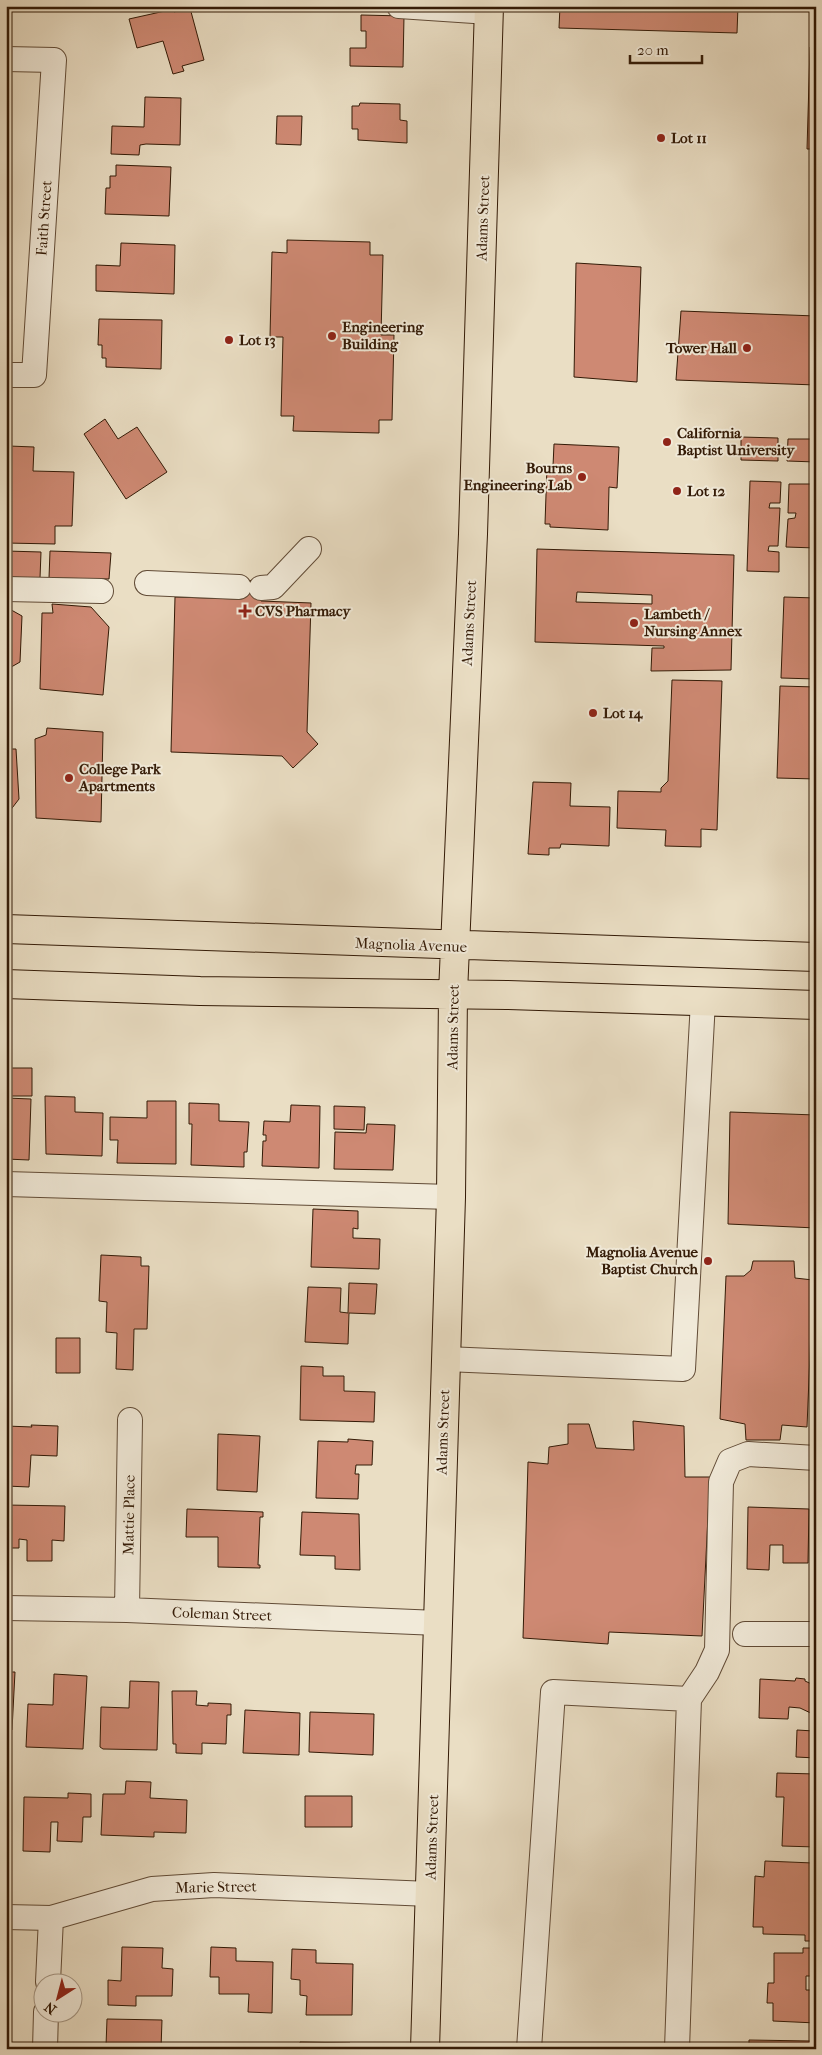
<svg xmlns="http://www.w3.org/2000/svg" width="822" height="2055" viewBox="0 0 822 2055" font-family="'IM FELL French Canon',serif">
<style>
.building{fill:#ce8973;stroke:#331a06;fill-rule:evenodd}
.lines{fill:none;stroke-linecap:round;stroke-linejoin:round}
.minor-casing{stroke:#614b36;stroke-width:26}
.major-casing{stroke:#331a06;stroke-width:30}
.minor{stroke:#f1ead9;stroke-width:24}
.major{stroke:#eadec4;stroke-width:28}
.poi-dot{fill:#8f2418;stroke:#f1ead9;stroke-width:2}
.labels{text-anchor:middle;stroke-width:4;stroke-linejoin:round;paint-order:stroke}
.poi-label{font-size:15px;font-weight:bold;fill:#331a06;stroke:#f1ead9;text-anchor:start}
.street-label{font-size:15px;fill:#331a06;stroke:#f1ead9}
</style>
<rect width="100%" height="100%" fill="#eadec4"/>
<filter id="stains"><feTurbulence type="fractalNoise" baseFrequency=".004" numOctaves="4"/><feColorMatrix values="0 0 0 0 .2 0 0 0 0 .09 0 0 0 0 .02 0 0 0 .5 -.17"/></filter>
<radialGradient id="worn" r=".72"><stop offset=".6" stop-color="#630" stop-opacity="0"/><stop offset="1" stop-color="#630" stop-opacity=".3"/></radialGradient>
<!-- building -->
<path class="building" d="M 560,6 L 738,6 L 737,33 L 559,28 Z
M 190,8 L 204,60 L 182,66 L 184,71 L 173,74 L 163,41 L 137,48 L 129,19 L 174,9 L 174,12 Z
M 361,15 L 404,16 L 403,67 L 350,66 L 350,48 L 366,48 L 366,31 L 361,31 Z
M 810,47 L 816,47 L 816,149 L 807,149 Z
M 145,97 L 181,98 L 180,145 L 146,144 L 140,145 L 139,155 L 111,154 L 112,126 L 144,127 Z
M 360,103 L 400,104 L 400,120 L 407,121 L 407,143 L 358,140 L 358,129 L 352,129 L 352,106 L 359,106 Z
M 277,116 L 302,116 L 301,145 L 276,144 Z
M 116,165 L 171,167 L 169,216 L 105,214 L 106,188 L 110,188 L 110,176 L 116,176 Z
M 287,240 L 370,242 L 370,255 L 383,255 L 381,335 L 394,335 L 392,420 L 379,420 L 379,433 L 293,431 L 294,416 L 281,416 L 283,337 L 270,337 L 272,252 L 287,253 Z
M 121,243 L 175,245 L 174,294 L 96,291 L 96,265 L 120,266 Z
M 576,263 L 641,267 L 637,382 L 574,377 Z
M 681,311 L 816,316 L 816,385 L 676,380 Z
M 99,319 L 162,320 L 161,369 L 106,367 L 106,358 L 102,358 L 102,345 L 98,345 Z
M 105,419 L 118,439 L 137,427 L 167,472 L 126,499 L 84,434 Z
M 741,437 L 778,438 L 778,461 L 741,460 Z
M 788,439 L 816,439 L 816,462 L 787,461 Z
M 554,444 L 619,447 L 617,488 L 609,487 L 608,530 L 550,527 L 550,524 L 545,524 L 547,466 L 553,466 Z
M 9,446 L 34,447 L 33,471 L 74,472 L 72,526 L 55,526 L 55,544 L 6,543 Z
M 750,481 L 781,482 L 780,503 L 770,503 L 769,508 L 780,508 L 778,546 L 769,546 L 768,551 L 779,552 L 779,572 L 747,571 Z
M 789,484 L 816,484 L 816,548 L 786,547 L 788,519 L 795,518 L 796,513 L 788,513 Z
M 537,549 L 734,555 L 731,670 L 651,671 L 652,648 L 664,648 L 664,646 L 535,642 ZM 577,592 L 652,595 L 652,604 L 576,602 Z
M 6,551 L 41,552 L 40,578 L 6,577 Z
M 50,551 L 111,553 L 109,579 L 49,578 Z
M 239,580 L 261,581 L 261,601 L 311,603 L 307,732 L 318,744 L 293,768 L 282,756 L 171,752 L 175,597 L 239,599 Z
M 784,597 L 816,598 L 816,679 L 781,678 Z
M 52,604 L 91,607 L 109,627 L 103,695 L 40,689 L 42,613 L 53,613 Z
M 6,607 L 22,616 L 20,662 L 6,670 Z
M 672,680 L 722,681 L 717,830 L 701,829 L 701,847 L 665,846 L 666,830 L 617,828 L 618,791 L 661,792 L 661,788 L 668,781 Z
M 780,686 L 816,687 L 816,779 L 777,778 Z
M 47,728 L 103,732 L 101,822 L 36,818 L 35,739 L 46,735 Z
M 6,749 L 16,749 L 19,799 L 6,816 Z
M 533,782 L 571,783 L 570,806 L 610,807 L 609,846 L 561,844 L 560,848 L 549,848 L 549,855 L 528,854 Z
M 6,1068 L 32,1068 L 32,1096 L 6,1096 Z
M 45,1096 L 75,1097 L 75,1112 L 103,1113 L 102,1156 L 46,1154 Z
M 6,1098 L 31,1099 L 29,1160 L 6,1159 Z
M 147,1101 L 176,1101 L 176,1164 L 117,1163 L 118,1140 L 110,1140 L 110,1117 L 147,1118 Z
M 189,1103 L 219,1104 L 219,1121 L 249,1122 L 247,1152 L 244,1152 L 244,1167 L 191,1165 L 192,1124 L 189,1124 Z
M 291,1105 L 320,1106 L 319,1168 L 262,1166 L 263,1141 L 266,1141 L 266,1135 L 263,1135 L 264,1121 L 290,1122 Z
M 334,1106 L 365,1107 L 364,1130 L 334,1129 Z
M 730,1112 L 816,1115 L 816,1228 L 728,1224 Z
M 367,1124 L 395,1125 L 393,1170 L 334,1169 L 335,1132 L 366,1133 Z
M 313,1209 L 358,1211 L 358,1229 L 353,1228 L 353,1238 L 380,1239 L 379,1269 L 311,1267 Z
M 101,1255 L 141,1257 L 141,1266 L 149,1266 L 147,1329 L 134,1329 L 133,1370 L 116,1369 L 117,1333 L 106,1332 L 107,1302 L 99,1301 Z
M 753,1261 L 794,1261 L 795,1278 L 813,1280 L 807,1427 L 782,1425 L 780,1440 L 746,1440 L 745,1424 L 720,1419 L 726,1276 L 744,1276 L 751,1270 Z
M 349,1283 L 377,1284 L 375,1314 L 349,1313 L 348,1344 L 305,1342 L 308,1287 L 341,1288 L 340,1312 L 348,1313 Z
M 56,1338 L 80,1338 L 80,1373 L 56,1373 Z
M 301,1366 L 323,1367 L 323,1376 L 344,1376 L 344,1391 L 375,1392 L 374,1422 L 300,1420 Z
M 633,1421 L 684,1426 L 685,1477 L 710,1477 L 702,1636 L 609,1632 L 608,1644 L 523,1638 L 528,1462 L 548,1464 L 549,1447 L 568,1444 L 568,1424 L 589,1424 L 596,1448 L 634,1450 Z
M 31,1425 L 58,1426 L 57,1456 L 31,1455 L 29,1487 L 6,1486 L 6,1426 L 32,1427 Z
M 218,1434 L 260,1436 L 257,1492 L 217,1490 Z
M 348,1439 L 373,1441 L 372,1465 L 356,1465 L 355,1474 L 359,1474 L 358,1499 L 316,1498 L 318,1441 L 348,1442 Z
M 6,1505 L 65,1506 L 64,1541 L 52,1540 L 52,1561 L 27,1561 L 27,1540 L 19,1539 L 19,1548 L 6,1548 Z
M 748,1507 L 809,1509 L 808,1563 L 783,1563 L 783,1545 L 770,1545 L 769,1570 L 747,1569 Z
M 187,1509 L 263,1512 L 263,1517 L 260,1517 L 258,1565 L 260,1565 L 260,1568 L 218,1567 L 218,1537 L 186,1537 Z
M 302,1512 L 359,1514 L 360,1570 L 335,1569 L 335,1556 L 300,1555 Z
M 6,1672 L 15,1672 L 12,1730 L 6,1729 Z
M 54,1674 L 87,1676 L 83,1749 L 26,1747 L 28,1704 L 53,1705 Z
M 796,1678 L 805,1679 L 805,1681 L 816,1686 L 816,1758 L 796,1757 L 797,1730 L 814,1731 L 815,1715 L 800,1708 L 789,1707 L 788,1719 L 759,1718 L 760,1679 L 795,1681 Z
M 130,1681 L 159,1682 L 157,1750 L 103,1749 L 100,1747 L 101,1707 L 129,1708 Z
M 172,1691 L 197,1691 L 196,1705 L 208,1706 L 208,1703 L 231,1704 L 231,1715 L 227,1715 L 226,1744 L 202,1743 L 202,1754 L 176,1753 L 176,1744 L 173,1744 Z
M 245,1710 L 300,1713 L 299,1755 L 243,1753 Z
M 310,1712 L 374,1714 L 373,1755 L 309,1752 Z
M 777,1773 L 816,1774 L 816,1847 L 782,1846 L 784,1797 L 776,1797 Z
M 126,1781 L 151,1782 L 150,1798 L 187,1800 L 186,1833 L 154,1832 L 154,1837 L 101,1835 L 103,1794 L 125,1794 Z
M 68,1793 L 91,1794 L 91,1817 L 83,1817 L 82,1842 L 57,1841 L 58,1822 L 51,1822 L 50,1852 L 23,1851 L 24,1797 L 68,1798 Z
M 305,1796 L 352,1796 L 352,1827 L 305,1827 Z
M 765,1861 L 813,1863 L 812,1911 L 816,1911 L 816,1941 L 805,1941 L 805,1935 L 763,1934 L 763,1927 L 753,1927 L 755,1876 L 764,1877 Z
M 122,1947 L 163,1948 L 162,1968 L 173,1969 L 172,1996 L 136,1996 L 136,2006 L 108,2005 L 108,1980 L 121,1981 Z
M 211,1947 L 236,1948 L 236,1961 L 273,1962 L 272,2013 L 248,2012 L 249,1994 L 219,1994 L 219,1977 L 210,1977 Z
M 803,1948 L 816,1948 L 816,1976 L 806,1976 L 806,1990 L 816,1990 L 816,2023 L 773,2021 L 773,2003 L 767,2003 L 768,1983 L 774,1983 L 774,1953 L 803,1953 Z
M 292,1949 L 316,1950 L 316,1963 L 353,1964 L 352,2015 L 306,2015 L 307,1996 L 300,1995 L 300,1980 L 291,1979 Z
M 107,2019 L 162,2020 L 161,2049 L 106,2046 Z
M 749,2040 L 811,2041 L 810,2049 L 749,2049 Z
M 300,2042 L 350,2043 L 350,2049 L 300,2049 Z"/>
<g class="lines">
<!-- minor casing -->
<g class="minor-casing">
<path id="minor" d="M 399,6 L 489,12
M 6,59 L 54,60 L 34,375 L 6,375
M 147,583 L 239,587
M 261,588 L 273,587 L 309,549
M 6,589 L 101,591
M 6,1184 L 451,1197
M 446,1359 L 683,1369 L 703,1001
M 6,1608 L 127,1610 L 438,1623
M 127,1610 L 130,1420
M 745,1634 L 816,1634
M 689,1699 L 707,1672 L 717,1650 L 721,1482 L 730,1461 L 748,1454 L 816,1458
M 6,1917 L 51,1918 L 152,1889 L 214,1885 L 430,1894
M 48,1982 L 51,1918
M 45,2049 L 46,2012
M 529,2049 L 553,1692 L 689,1699 L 677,2049"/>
</g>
<!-- major casing -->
<g class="major-casing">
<path id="major" d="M 6,929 L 816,957
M 6,984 L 200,991 L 507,995 L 816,1005
M 425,2049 L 451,1197 L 453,993 L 473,534 L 489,6"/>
</g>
<!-- minor -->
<use href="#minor" class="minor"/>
<!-- major -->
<use href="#major" class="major"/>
</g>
<!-- markers -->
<g class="poi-dot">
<circle cx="661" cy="138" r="5"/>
<circle cx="332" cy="336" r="5"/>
<circle cx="229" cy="340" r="5"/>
<circle cx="747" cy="348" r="5"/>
<circle cx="667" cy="442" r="5"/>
<circle cx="582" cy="477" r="5"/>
<circle cx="677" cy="491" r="5"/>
<path d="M242.5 603.5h5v5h5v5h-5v5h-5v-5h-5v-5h5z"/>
<circle cx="634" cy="623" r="5"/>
<circle cx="593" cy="713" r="5"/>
<circle cx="69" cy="778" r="5"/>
<circle cx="708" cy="1261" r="5"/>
</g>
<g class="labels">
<!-- poi labels -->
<g class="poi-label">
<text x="671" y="143">Lot 11</text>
<text x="342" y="332">Engineering<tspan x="342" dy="17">Building</tspan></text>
<text x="239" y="345">Lot 13</text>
<text x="737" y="353" text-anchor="end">Tower Hall</text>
<text x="677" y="438">California<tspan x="677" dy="17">Baptist University</tspan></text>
<text x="572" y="473" text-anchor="end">Bourns<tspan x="572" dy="17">Engineering Lab</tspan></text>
<text x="687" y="496">Lot 12</text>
<text x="255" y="616">CVS Pharmacy</text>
<text x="644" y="619">Lambeth /<tspan x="644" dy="17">Nursing Annex</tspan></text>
<text x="603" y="718">Lot 14</text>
<text x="79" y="774">College Park<tspan x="79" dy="17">Apartments</tspan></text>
<text x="698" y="1257" text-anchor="end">Magnolia Avenue<tspan x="698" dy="17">Baptist Church</tspan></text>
</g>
<!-- street labels -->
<g class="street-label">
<text transform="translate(44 218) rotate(-86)" y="5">Faith Street</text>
<text transform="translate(483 218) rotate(-88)" y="5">Adams Street</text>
<text transform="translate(469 623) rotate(-87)" y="5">Adams Street</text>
<text transform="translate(411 945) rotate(2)" y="5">Magnolia Avenue</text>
<text transform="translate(453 1027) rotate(-89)" y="5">Adams Street</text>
<text transform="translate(443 1432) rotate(-88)" y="5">Adams Street</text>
<text transform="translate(129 1515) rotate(-89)" y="5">Mattie Place</text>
<text transform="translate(222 1614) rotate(2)" y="5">Coleman Street</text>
<text transform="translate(432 1837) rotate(-88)" y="5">Adams Street</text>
<text transform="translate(216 1887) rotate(-1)" y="5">Marie Street</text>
</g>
</g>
<!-- margin -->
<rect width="822" height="2055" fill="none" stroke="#eadec4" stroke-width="25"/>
<rect x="8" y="8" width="807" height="2040" fill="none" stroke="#331a06" stroke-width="2.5"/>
<rect x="12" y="12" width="797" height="2030" fill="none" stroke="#331a06"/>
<!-- north arrow -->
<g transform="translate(58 1998) rotate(216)"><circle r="24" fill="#f1ead9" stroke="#a59785"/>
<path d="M0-4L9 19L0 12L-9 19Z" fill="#8f2418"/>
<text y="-8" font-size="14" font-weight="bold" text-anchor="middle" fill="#331a06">N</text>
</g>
<!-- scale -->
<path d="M630 55v8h72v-8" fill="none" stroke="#331a06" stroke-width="2.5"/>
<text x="637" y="55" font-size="15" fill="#331a06" stroke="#f1ead9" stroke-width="4" paint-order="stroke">20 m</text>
<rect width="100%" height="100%" filter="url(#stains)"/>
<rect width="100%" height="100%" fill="url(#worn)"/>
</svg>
